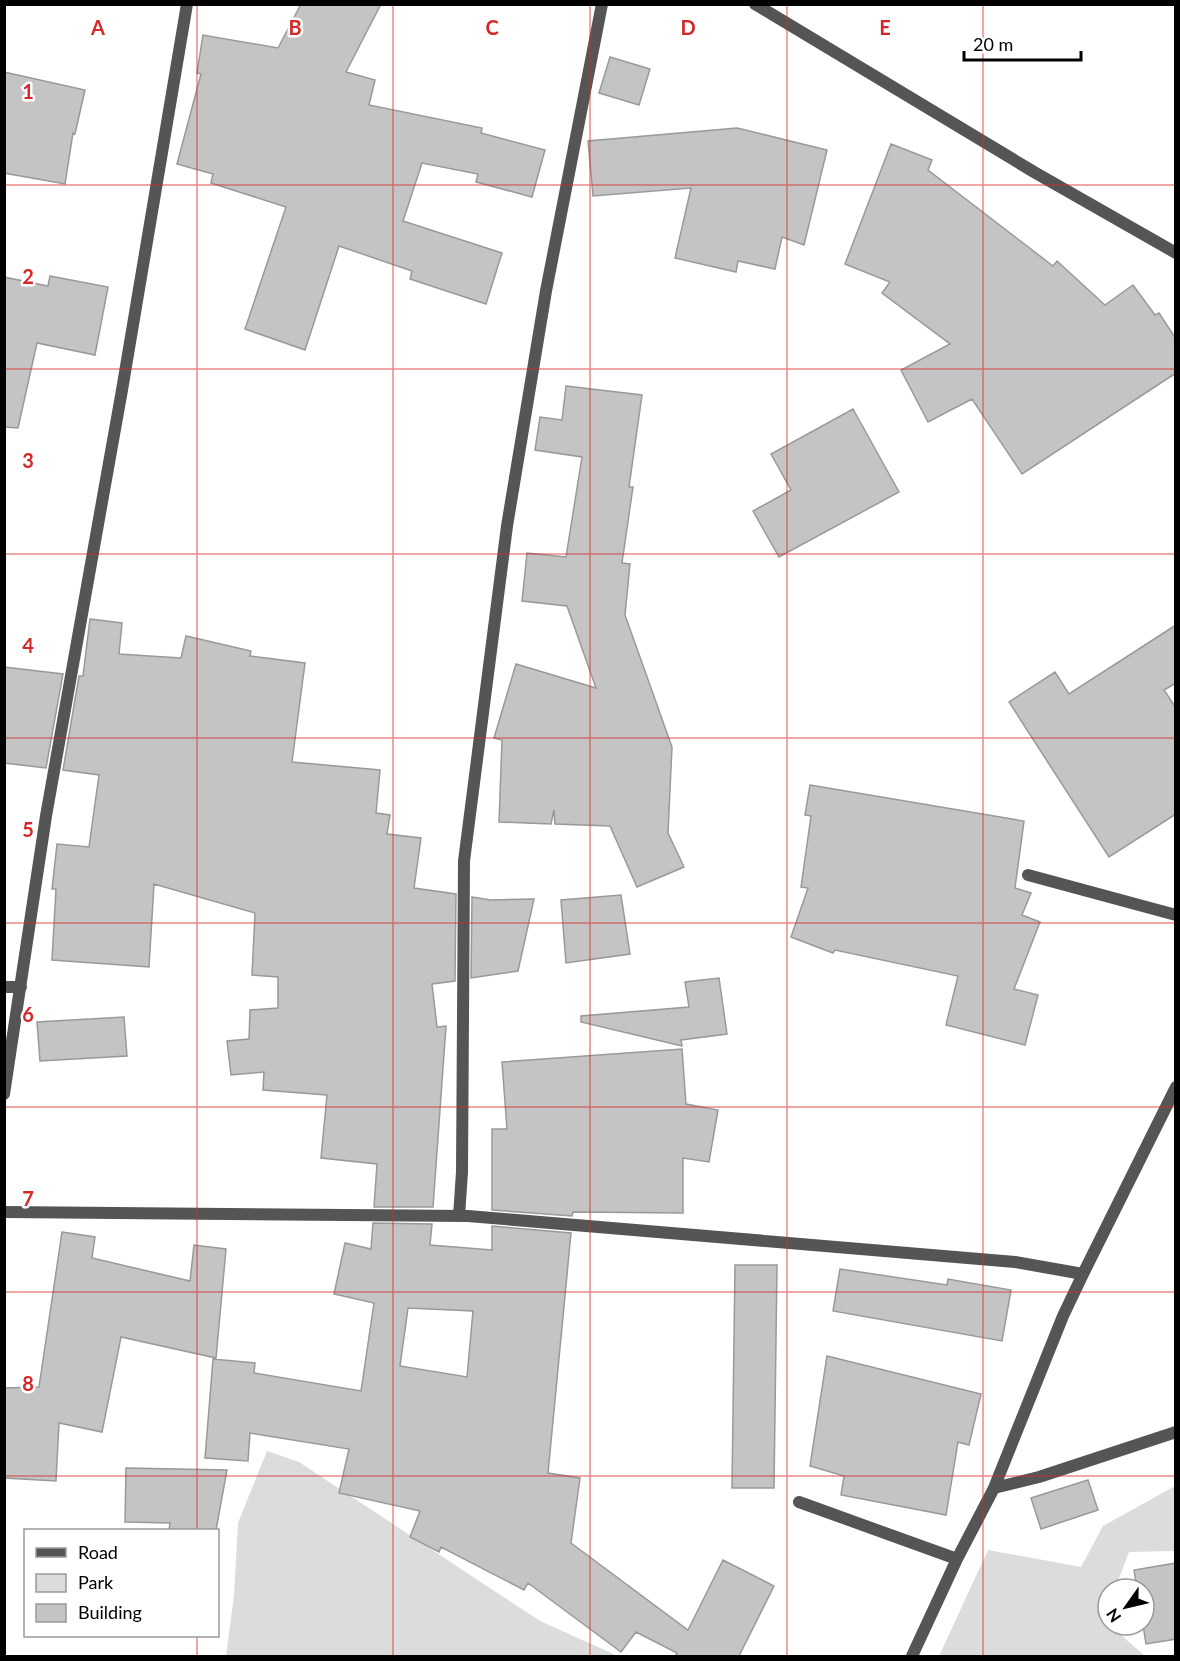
<svg xmlns="http://www.w3.org/2000/svg" width="1180" height="1661" viewBox="0 0 1180 1661" font-family="Lato,sans-serif">
<style>
.green{fill:#dcdcdc}
.building{fill:#c4c4c4;stroke:#999;stroke-width:1.5;fill-rule:evenodd}
.lines{fill:none;stroke-linecap:round;stroke-linejoin:round}
.service{stroke:#555;stroke-width:12}
.minor{stroke:#555;stroke-width:12}
.grid{fill:none;stroke:#d62828;stroke-width:1.5;stroke-opacity:0.55}
.grid-label{font-size:20px;text-anchor:middle;font-weight:bold;fill:#d62828;stroke:#fff;stroke-width:5;stroke-linejoin:round;paint-order:stroke}
</style>
<rect width="100%" height="100%" fill="#fff"/>
<!-- green -->
<path class="green" d="M 267,1451 L 299,1462 L 540,1621 L 618,1656 L 226,1656 L 234,1595 L 238,1523 Z
M 1175,1486 L 1175,1551 L 1129,1552 L 1115,1589 L 1108,1589 L 1108,1625 L 1114,1625 L 1114,1629 L 1145,1656 L 939,1656 L 988,1550 L 1081,1567 L 1103,1526 Z"/>
<!-- building -->
<path class="building" d="M 301,4 L 381,4 L 346,72 L 375,80 L 369,105 L 482,128 L 481,133 L 545,150 L 532,197 L 476,182 L 478,174 L 422,163 L 403,221 L 502,253 L 486,304 L 410,279 L 412,271 L 339,246 L 305,350 L 245,329 L 286,207 L 211,183 L 213,174 L 177,164 L 201,74 L 197,73 L 203,35 L 278,48 Z
M 610,57 L 650,69 L 639,105 L 599,93 Z
M 4,72 L 85,90 L 75,134 L 73,133 L 65,184 L 4,173 Z
M 737,128 L 827,150 L 804,245 L 782,237 L 775,269 L 738,261 L 736,272 L 675,258 L 691,188 L 593,196 L 588,141 Z
M 891,144 L 932,160 L 928,170 L 1053,266 L 1057,261 L 1105,305 L 1133,285 L 1155,315 L 1159,313 L 1176,339 L 1176,373 L 1022,474 L 972,399 L 928,422 L 901,370 L 950,344 L 882,293 L 890,282 L 845,264 Z
M 50,276 L 108,287 L 95,355 L 37,343 L 18,428 L 4,427 L 4,277 L 48,286 Z
M 566,386 L 642,395 L 629,487 L 633,487 L 622,563 L 630,564 L 625,615 L 672,747 L 668,833 L 684,867 L 637,887 L 610,826 L 555,824 L 554,810 L 551,824 L 499,822 L 502,740 L 494,738 L 516,664 L 596,688 L 567,606 L 522,601 L 527,553 L 566,557 L 582,457 L 535,450 L 540,417 L 562,420 Z
M 853,409 L 899,492 L 779,557 L 753,511 L 791,490 L 771,454 Z
M 90,619 L 122,623 L 119,654 L 181,658 L 186,636 L 251,651 L 250,656 L 305,663 L 292,762 L 380,770 L 376,813 L 390,815 L 387,834 L 421,838 L 414,888 L 456,894 L 455,981 L 432,984 L 437,1027 L 446,1026 L 433,1207 L 374,1207 L 377,1164 L 321,1158 L 327,1095 L 263,1090 L 264,1072 L 231,1075 L 227,1041 L 249,1039 L 250,1010 L 278,1008 L 278,977 L 252,975 L 255,913 L 154,884 L 149,967 L 52,960 L 56,889 L 52,889 L 57,844 L 89,847 L 99,775 L 63,770 L 79,676 L 83,676 Z
M 1176,625 L 1176,683 L 1164,690 L 1176,708 L 1176,814 L 1109,857 L 1009,702 L 1055,672 L 1069,694 Z
M 4,667 L 63,674 L 46,768 L 4,763 Z
M 810,785 L 1024,821 L 1015,888 L 1031,893 L 1022,915 L 1040,922 L 1014,989 L 1038,995 L 1025,1045 L 946,1025 L 958,976 L 835,950 L 833,953 L 791,937 L 808,888 L 801,887 L 811,816 L 805,815 Z
M 621,895 L 630,954 L 566,963 L 561,900 Z
M 472,897 L 491,900 L 534,899 L 518,971 L 471,978 Z
M 719,978 L 727,1034 L 681,1040 L 682,1046 L 581,1022 L 581,1016 L 689,1007 L 685,982 Z
M 124,1017 L 127,1056 L 40,1061 L 37,1022 Z
M 682,1049 L 686,1104 L 718,1110 L 709,1162 L 683,1158 L 683,1213 L 573,1212 L 572,1216 L 492,1210 L 492,1129 L 507,1129 L 502,1062 Z
M 373,1223 L 432,1224 L 430,1245 L 492,1250 L 492,1226 L 571,1233 L 548,1473 L 580,1478 L 571,1543 L 688,1630 L 723,1560 L 774,1586 L 739,1656 L 675,1656 L 677,1653 L 636,1632 L 621,1652 L 528,1583 L 524,1590 L 441,1547 L 439,1552 L 410,1537 L 420,1511 L 339,1493 L 349,1449 L 250,1433 L 248,1461 L 205,1458 L 213,1359 L 255,1363 L 254,1373 L 361,1391 L 374,1303 L 334,1294 L 345,1243 L 371,1249 ZM 408,1308 L 473,1311 L 467,1377 L 400,1366 Z
M 62,1232 L 95,1237 L 92,1258 L 190,1281 L 194,1245 L 226,1249 L 216,1358 L 121,1337 L 102,1432 L 59,1423 L 56,1481 L 4,1478 L 4,1388 L 39,1387 Z
M 735,1265 L 777,1265 L 774,1488 L 732,1488 Z
M 840,1269 L 947,1285 L 948,1279 L 1011,1290 L 1002,1341 L 833,1311 Z
M 827,1356 L 981,1394 L 969,1445 L 958,1442 L 946,1515 L 841,1495 L 844,1476 L 810,1466 Z
M 126,1468 L 227,1470 L 216,1530 L 169,1530 L 170,1523 L 125,1522 Z
M 1088,1480 L 1098,1510 L 1041,1529 L 1031,1498 Z
M 1176,1563 L 1176,1639 L 1146,1644 L 1143,1625 L 1144,1589 L 1137,1589 L 1134,1570 Z"/>
<g class="lines">
<!-- service -->
<path class="service" d="M 1028,875 L 1176,915"/>
<!-- minor -->
<path class="minor" d="M 755,4 L 1034,172 L 1176,253
M 4,987 L 21,987
M 4,1094 L 46,816 L 122,390 L 187,4
M 4,1212 L 468,1216 L 1015,1262 L 1083,1274 L 1063,1316 L 994,1488 L 957,1559 L 799,1502
M 459,1216 L 462,1172 L 464,861 L 507,526 L 546,291 L 602,4
M 1083,1274 L 1176,1087
M 994,1488 L 1039,1477 L 1176,1432
M 912,1656 L 957,1559"/>
</g>
<!-- grid -->
<path class="grid" d="M 197,4 L 197,1530M 393,4 L 393,1656M 590,4 L 590,1656M 787,4 L 787,1656M 983,4 L 983,1656M 4,185 L 1176,185M 4,369 L 1176,369M 4,554 L 1176,554M 4,738 L 1176,738M 4,923 L 1176,923M 4,1107 L 1176,1107M 4,1292 L 1176,1292M 4,1476 L 1176,1476M 197,1636 L 197,1656"/>
<g class="grid-label">
<text x="98" y="35">A</text>
<text x="295" y="35">B</text>
<text x="492" y="35">C</text>
<text x="688" y="35">D</text>
<text x="885" y="35">E</text>
<text x="28" y="99">1</text>
<text x="28" y="284">2</text>
<text x="28" y="468">3</text>
<text x="28" y="653">4</text>
<text x="28" y="837">5</text>
<text x="28" y="1022">6</text>
<text x="28" y="1206">7</text>
<text x="28" y="1391">8</text>
</g>
<!-- border -->
<rect width="1180" height="1661" fill="none" stroke="#000000" stroke-width="12"/>
<!-- legend -->
<rect x="24" y="1529" width="195" height="108" fill="#ffffff" stroke="#999999" stroke-width="1.5"/>
<rect x="36" y="1548" width="30" height="9" fill="#555555" stroke="#999999" stroke-width="1.5"/>
<text x="78" y="1559" font-size="18" fill="#000000">Road</text>
<rect x="36" y="1574" width="30" height="18" fill="#dcdcdc" stroke="#999999" stroke-width="1.5"/>
<text x="78" y="1589" font-size="18" fill="#000000">Park</text>
<rect x="36" y="1604" width="30" height="18" fill="#c4c4c4" stroke="#999999" stroke-width="1.5"/>
<text x="78" y="1619" font-size="18" fill="#000000">Building</text>
<!-- north arrow -->
<g transform="translate(1126 1607) rotate(236)"><circle r="28" fill="#ffffff" stroke="#999999" stroke-width="1.5"/>
<path d="M0-4.5L10 22L0 15L-10 22Z" fill="#000000"/>
<text y="-9" font-size="16" font-weight="bold" text-anchor="middle" fill="#000000">N</text>
</g>
<!-- scale -->
<path d="M964 51v9h117v-9" fill="none" stroke="#000000" stroke-width="3"/>
<text x="973" y="51" font-size="18" fill="#000000" stroke="#ffffff" stroke-width="4.5" paint-order="stroke">20 m</text>
</svg>
